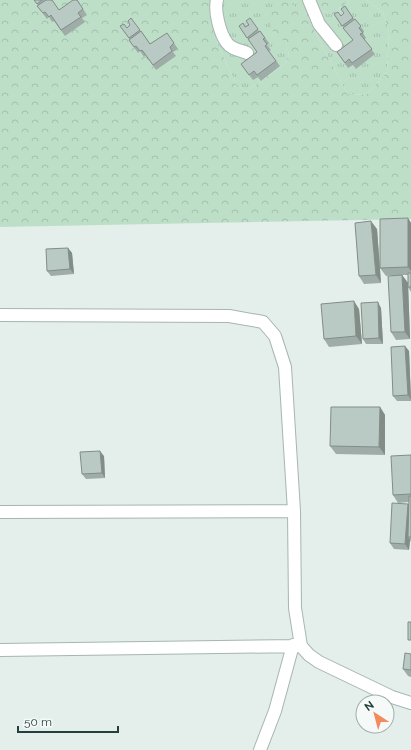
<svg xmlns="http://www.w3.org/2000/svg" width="411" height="750" viewBox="0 0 411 750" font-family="Raleway,sans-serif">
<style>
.grass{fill:url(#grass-tufts)}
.forest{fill:url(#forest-crowns)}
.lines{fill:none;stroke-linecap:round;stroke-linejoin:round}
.minor-casing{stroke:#a6b6b2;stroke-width:14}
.minor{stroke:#fff;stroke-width:12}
.wall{fill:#9fada8}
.shaded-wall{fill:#828d88}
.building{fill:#b9c9c3;stroke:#828d88}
</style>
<defs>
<pattern id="grass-tufts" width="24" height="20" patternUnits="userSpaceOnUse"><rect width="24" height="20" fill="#bddfc8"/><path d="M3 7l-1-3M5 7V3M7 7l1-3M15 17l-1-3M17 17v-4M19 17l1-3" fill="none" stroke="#a2c0ad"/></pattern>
<pattern id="forest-crowns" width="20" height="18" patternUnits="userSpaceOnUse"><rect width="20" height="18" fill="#bddfc8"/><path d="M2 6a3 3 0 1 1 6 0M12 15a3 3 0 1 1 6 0" fill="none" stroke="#a2c0ad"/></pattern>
</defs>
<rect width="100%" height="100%" fill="#e4eeea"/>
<!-- grass -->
<path class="grass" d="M 213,0 L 316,0 L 319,9 L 333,15 L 349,0 L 367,0 L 383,13 L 389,31 L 387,72 L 367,94 L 348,95 L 305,12 L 273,32 L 286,42 L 289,54 L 286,63 L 246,92 L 236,84 L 218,45 L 210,9 Z"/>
<!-- forest -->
<path class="forest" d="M 0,0 L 213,0 L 210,9 L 218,45 L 236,84 L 246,92 L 286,63 L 289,54 L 286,43 L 273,32 L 269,20 L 273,6 L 284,0 L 305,12 L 348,95 L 367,94 L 387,72 L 389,31 L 383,13 L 367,0 L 411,0 L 411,219 L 0,227 Z
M 316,0 L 349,0 L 333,15 L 319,9 Z"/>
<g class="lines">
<!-- minor casing -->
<g class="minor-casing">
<path id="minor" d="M 217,0 C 214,11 220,34 227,43 C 231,49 240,50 247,53
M 309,0 L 319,24 L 336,45
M 0,315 L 229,316 L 263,322 L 275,336 L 285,367 L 294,511 L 295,608 L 301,646 L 309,655 L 319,662 L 392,697 L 411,703
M 0,512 L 294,511
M 0,650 L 301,646
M 260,750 L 275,711 L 293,645"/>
</g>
<!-- minor -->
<use href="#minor" class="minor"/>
</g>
<!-- wall -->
<path class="wall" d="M 34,0 L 52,0 L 59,10 L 77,0 L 87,15 L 82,18 L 85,22 L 65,36 L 54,21 L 52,22 L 49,17 L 47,19 L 37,6 L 38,5 Z
M 345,6 L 354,19 L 355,19 L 364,31 L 363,33 L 366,38 L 364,40 L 375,54 L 356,69 L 353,65 L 348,68 L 337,52 L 353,40 L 334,14 L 341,16 L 344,13 Z
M 131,18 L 150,44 L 167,33 L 178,49 L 173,52 L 176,56 L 156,70 L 146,55 L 144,57 L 140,51 L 138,53 L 129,40 L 130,40 L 120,26 L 127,28 L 130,25 Z
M 250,18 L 259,31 L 260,31 L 269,43 L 267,45 L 271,50 L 269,51 L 280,66 L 261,81 L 258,77 L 253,80 L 241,64 L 257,52 L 239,26 L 245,27 L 248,25 Z
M 408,218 L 411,223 L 411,292 L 408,287 L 408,275 L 402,275 L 408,283 L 410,339 L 396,340 L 391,332 L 391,275 L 386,276 L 380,268 Z
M 377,229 L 381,283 L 364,284 L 359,276 Z
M 68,248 L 72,253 L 74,274 L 51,276 L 47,271 Z
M 381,308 L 383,344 L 366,344 L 363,339 Z
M 359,309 L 362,344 L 329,347 L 324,339 Z
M 405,346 L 409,351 L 411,401 L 397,401 L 393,396 Z
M 380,407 L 385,415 L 385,455 L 336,454 L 330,446 Z
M 411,455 L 411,542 L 410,540 L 409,550 L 394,549 L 390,543 L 408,504 L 409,504 L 409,502 L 398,503 L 393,495 Z
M 104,456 L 105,478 L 86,479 L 82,474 Z
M 411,654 L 411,677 L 408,676 L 403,669 Z"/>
<!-- shaded-wall -->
<path class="shaded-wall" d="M 408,218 L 411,223 L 411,271 L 408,267 Z
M 371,221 L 377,229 L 381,283 L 376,275 Z
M 68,248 L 72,253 L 74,274 L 70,269 Z
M 402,275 L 408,283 L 410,339 L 405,332 Z
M 354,301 L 359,309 L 362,344 L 356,336 Z
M 378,302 L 381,308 L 383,344 L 379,338 Z
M 405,346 L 409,351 L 411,400 L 408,395 Z
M 380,407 L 385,415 L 385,455 L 379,447 Z
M 100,451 L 104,456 L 105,478 L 102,473 Z
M 408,504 L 411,508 L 408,537 L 410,540 L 409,550 L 405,544 Z"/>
<!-- building -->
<path class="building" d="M 34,0 L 42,0 L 37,4 Z
M 46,0 L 52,0 L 59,10 L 73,0 L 77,0 L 83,9 L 78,13 L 81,17 L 61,30 L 51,15 L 49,17 L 45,12 L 43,13 L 37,6 Z
M 345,6 L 353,18 L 342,26 L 334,14 L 338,12 L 341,16 L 344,13 L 341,9 Z
M 131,18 L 140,30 L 129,38 L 120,26 L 124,24 L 127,28 L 130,25 L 128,21 Z
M 250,18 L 258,29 L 247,38 L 239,26 L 243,23 L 245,27 L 249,25 L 246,21 Z
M 355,19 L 361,26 L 359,28 L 363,33 L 360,34 L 372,49 L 352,63 L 349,59 L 345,63 L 337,52 L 353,40 L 343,28 Z
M 141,31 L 150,44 L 167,33 L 174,43 L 170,47 L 172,51 L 153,65 L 142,50 L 140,51 L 136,46 L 134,47 L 129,40 Z
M 260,31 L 265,38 L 263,39 L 267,44 L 265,46 L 276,61 L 257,75 L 254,71 L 249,75 L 241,64 L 257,52 L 248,39 Z
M 408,218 L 408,267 L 380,268 L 380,219 Z
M 371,221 L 376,275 L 359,276 L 355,223 Z
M 68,248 L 70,269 L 47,271 L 46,249 Z
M 408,273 L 411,273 L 411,287 L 408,287 Z
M 402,275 L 405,332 L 391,332 L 388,276 Z
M 354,301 L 356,336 L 324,339 L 321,304 Z
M 378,302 L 379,338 L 363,339 L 361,303 Z
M 405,346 L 408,395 L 393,396 L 391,347 Z
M 331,407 L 380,407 L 379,447 L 330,446 Z
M 100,451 L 102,473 L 82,474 L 80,452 Z
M 411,455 L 411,494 L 393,495 L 391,456 Z
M 409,496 L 411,496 L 411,537 L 408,537 Z
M 392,503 L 408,504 L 405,544 L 390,543 Z
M 408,622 L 411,622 L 411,640 L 408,640 Z
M 405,653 L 411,654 L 411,670 L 403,669 Z"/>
<!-- north arrow -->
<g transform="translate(375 714) rotate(324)"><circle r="19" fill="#f5faf8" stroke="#a1b0ac"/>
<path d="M0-3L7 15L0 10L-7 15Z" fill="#f38b5d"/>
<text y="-6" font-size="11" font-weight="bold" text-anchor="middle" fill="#23403a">N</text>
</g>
<!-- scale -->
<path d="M18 726v6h100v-6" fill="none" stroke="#23403a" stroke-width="2"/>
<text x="24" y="726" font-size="12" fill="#23403a" stroke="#f5faf8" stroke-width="3" paint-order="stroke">50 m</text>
</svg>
